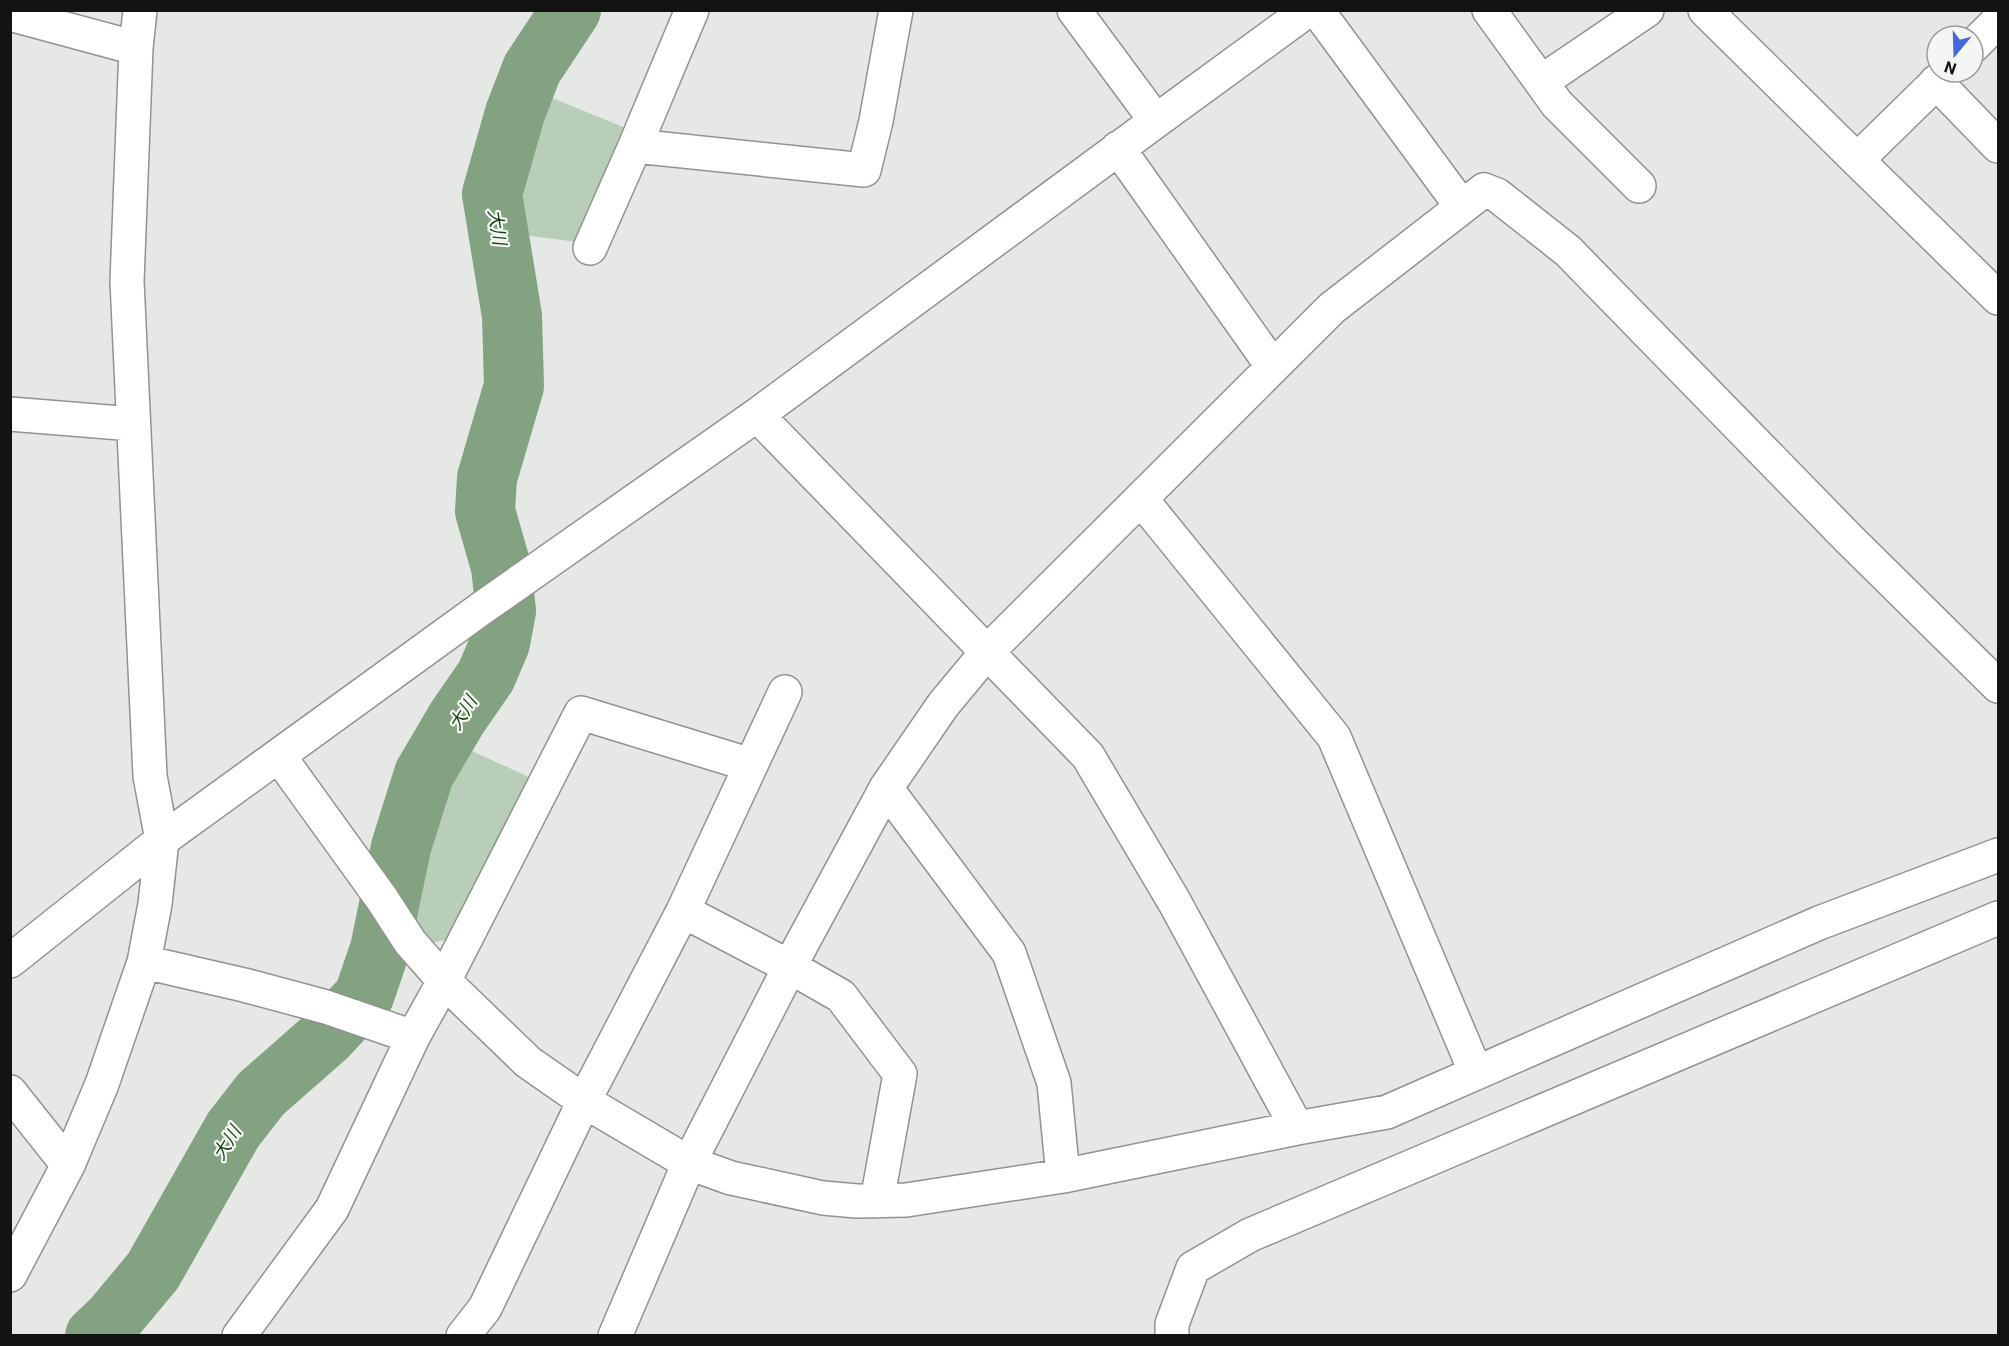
<svg xmlns="http://www.w3.org/2000/svg" width="2009" height="1346" viewBox="0 0 2009 1346" font-family="Roboto,'Noto Sans JP',sans-serif">
<style>
.green{fill:#b9ceb8}
.lines{fill:none;stroke-linecap:round;stroke-linejoin:round}
.river{stroke:#83a281;stroke-width:60}
.minor-casing{stroke:#909390;stroke-width:36}
.minor{stroke:#fff;stroke-width:33}
.labels{text-anchor:middle;stroke-width:4.5;stroke-linejoin:round;paint-order:stroke}
.water-label{font-size:18px;font-style:italic;fill:#154315;stroke:#f3f6f2}
</style>
<rect width="100%" height="100%" fill="#e5e8e5"/>
<!-- green -->
<path class="green" d="M 540,93 L 633,131 L 577,242 L 508,233 L 508,200 Z
M 450,741 L 540,782 L 460,936 L 432,943 L 396,901 L 429,777 Z"/>
<g class="lines">
<!-- river -->
<path class="river" d="M 95,1336 L 113,1319 L 153,1271 L 233,1130 L 261,1094 L 327,1036 L 364,996 L 380,949 L 401,847 L 424,774 L 457,718 L 486,676 L 500,643 L 506,611 L 501,567 L 485,511 L 487,478 L 514,386 L 512,316 L 492,194 L 515,113 L 532,69 L 571,10"/>
<!-- minor casing -->
<g class="minor-casing">
<path id="minor" d="M 692,10 L 635,146 L 864,170 L 876,121 L 896,10
M 1074,10 L 1156,121
M 1317,10 L 1462,207
M 1489,10 L 1557,104 L 1639,186
M 1705,10 L 1857,160 L 1947,72
M 10,14 L 136,48
M 1973,46 L 1998,21
M 1541,82 L 1647,10
M 1936,82 L 1998,146
M 1118,148 L 1273,367
M 1857,160 L 1998,298
M 590,248 L 635,146
M 10,414 L 133,424
M 1141,499 L 1334,737 L 1476,1073
M 279,756 L 382,899 L 410,942 L 444,981 L 528,1062 L 584,1101 L 689,1163 L 731,1178 L 823,1198 L 857,1201 L 906,1200 L 1063,1176 L 1297,1128 L 1387,1112 L 1819,923 L 1998,855
M 886,788 L 1009,953 L 1054,1083 L 1063,1176
M 683,911 L 790,967 L 841,996 L 900,1074 L 877,1201
M 10,961 L 162,840 L 482,608 L 757,415 L 1156,121 L 1308,10
M 144,962 L 244,985 L 326,1007 L 413,1037
M 10,1092 L 68,1165
M 1297,1128 L 1175,903 L 1088,756 L 987,652 L 1332,308 L 1484,190 L 1497,195 L 1568,251 L 1848,538 L 1998,686
M 10,1275 L 68,1165 L 102,1084 L 144,962 L 155,904 L 162,840 L 150,776 L 127,281 L 136,48 L 140,10
M 239,1336 L 332,1209 L 413,1037 L 444,981 L 581,713 L 751,765
M 463,1336 L 485,1308 L 584,1101 L 683,911 L 785,692
M 615,1336 L 689,1163 L 799,949 L 886,788 L 943,705 L 987,652 L 757,415
M 1172,1336 L 1172,1324 L 1193,1268 L 1250,1235 L 1998,918"/>
</g>
<!-- minor -->
<use href="#minor" class="minor"/>
</g>
<g class="labels">
<!-- water labels -->
<g class="water-label">
<text transform="translate(497 227) rotate(81)" y="6">大川</text>
<text transform="translate(463 713) rotate(-58)" y="6">大川</text>
<text transform="translate(227 1143) rotate(-58)" y="6">大川</text>
</g>
</g>
<!-- border -->
<rect width="2009" height="1346" fill="none" stroke="#121312" stroke-width="24"/>
<!-- north arrow -->
<g transform="translate(1955 54) rotate(199)"><circle r="28" fill="#f3f6f2" stroke="#999b98" stroke-width="1.5"/>
<path d="M0-4.5L10 22L0 15L-10 22Z" fill="#4768dc"/>
<text y="-9" font-size="16" font-weight="bold" text-anchor="middle" fill="#121312">N</text>
</g>
</svg>
